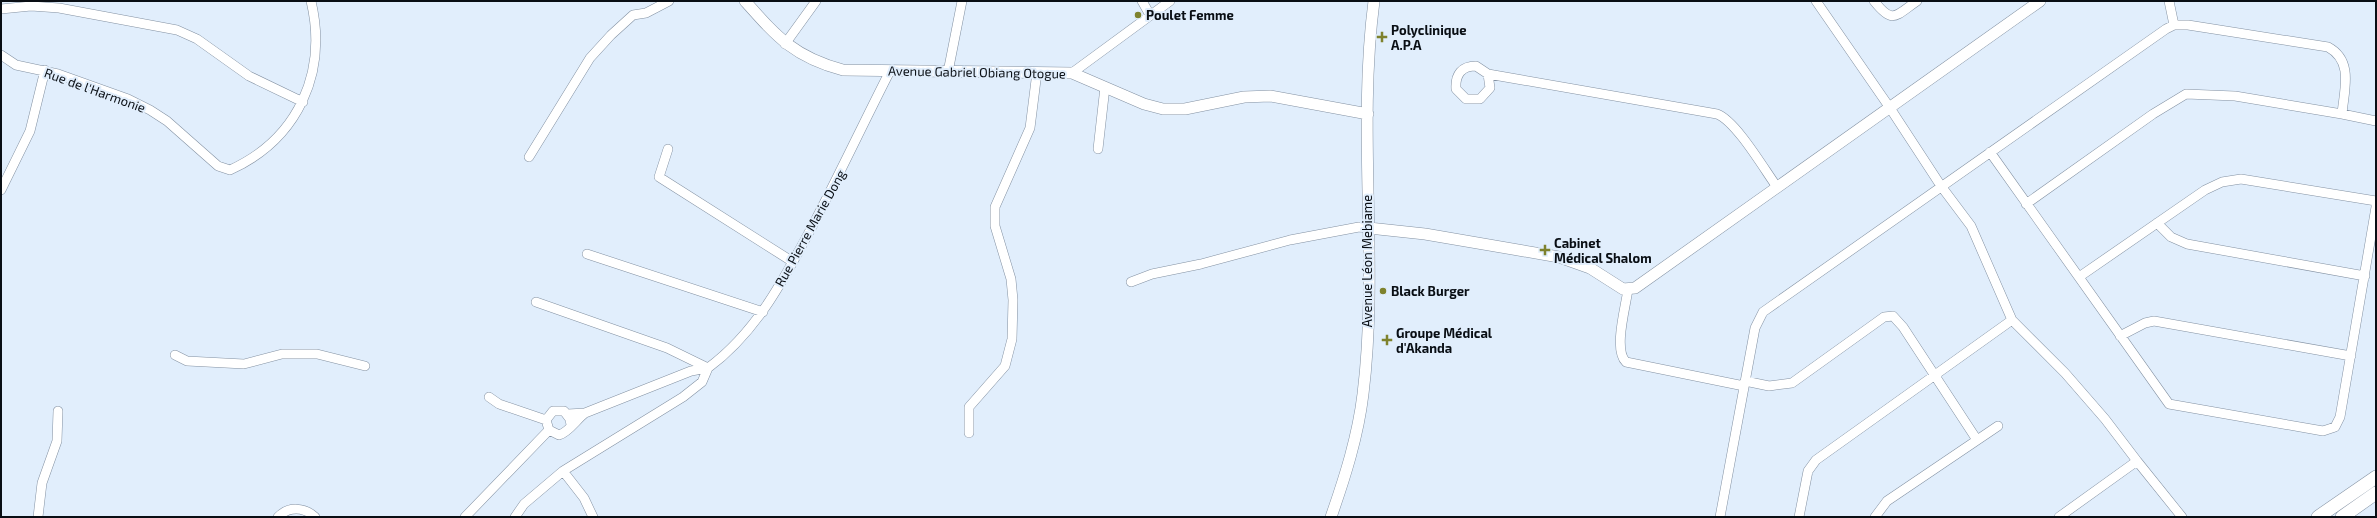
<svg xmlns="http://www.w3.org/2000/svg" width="2377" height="518" viewBox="0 0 2377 518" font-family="'Exo 2',sans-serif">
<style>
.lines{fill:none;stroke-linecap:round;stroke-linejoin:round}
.minor-casing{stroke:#8391a2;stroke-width:10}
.tertiary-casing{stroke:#8391a2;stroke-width:12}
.secondary-casing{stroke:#8391a2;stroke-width:14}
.minor{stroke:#fff;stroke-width:9}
.tertiary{stroke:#fff;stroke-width:11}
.secondary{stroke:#fff;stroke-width:13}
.poi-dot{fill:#7e822d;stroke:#e1eefc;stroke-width:1.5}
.labels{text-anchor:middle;stroke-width:4;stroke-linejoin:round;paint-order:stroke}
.poi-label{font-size:13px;font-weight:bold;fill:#090e14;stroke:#e1eefc;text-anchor:start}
.street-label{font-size:13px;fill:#090e14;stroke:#e1eefc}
</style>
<rect width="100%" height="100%" fill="#e1eefc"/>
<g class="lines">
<!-- minor casing -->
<g class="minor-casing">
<path id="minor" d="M 1142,1 L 1150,15
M 1816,1 L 1890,108 L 1941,186 L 1971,226 L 2012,320 L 2065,373 L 2105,419 L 2137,461 L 2059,517
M 1874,1 C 1893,25 1895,16 1917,1
M 2169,1 L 2174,25
M 1,9 L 31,6 L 59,8 L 177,30 L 197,39 L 249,76 L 303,102
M 785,44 L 816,1
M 1,55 L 16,65 L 58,74 L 128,99 L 150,110 L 167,121 L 218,166 L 230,170 C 298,139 328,73 311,1
M 948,72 L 962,1
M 1072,73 L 1170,1
M 1488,74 L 1490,88 L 1480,99 L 1466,99 L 1456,89 C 1455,74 1462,66 1476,66 L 1488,74 L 1717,114 C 1736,121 1764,169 1777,187
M 668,149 L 659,177 L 793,262
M 1098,149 L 1105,87
M 1990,152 L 2169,404 L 2323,431 L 2335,427 L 2340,417 L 2376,207
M 529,157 L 590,58 L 611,35 L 633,15 L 646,13 L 669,1
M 1,190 L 30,131 L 45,70
M 2026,204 L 2153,114 L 2186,94 L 2235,96 L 2342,114 L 2376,121
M 2157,223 L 2171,237 L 2187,244 L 2365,276
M 587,254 L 763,312
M 2079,277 L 2205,190 L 2222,182 L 2241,179 L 2376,201
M 1131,282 L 1152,274 L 1201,264 L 1290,240 L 1359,227 L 1369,228
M 1628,289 C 1626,306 1613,350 1626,362 L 1744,386
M 536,302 L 667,348 L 708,368
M 2120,336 L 2145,323 L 2154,321 L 2351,356
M 175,355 L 187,361 L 244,364 L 282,354 L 317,354 L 365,366
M 708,368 C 758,331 785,277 814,223 C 840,173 864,122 890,71
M 1745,381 L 1769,386 L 1792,383 L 1884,317 L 1893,316 L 1903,327 L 1977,440
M 489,397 L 499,404 L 546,420
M 568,414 L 585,413 L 691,371 L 708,368
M 571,425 L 570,419 L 564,411 L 553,411 L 546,420 L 549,430 L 559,435 C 569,432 576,420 585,413
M 969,433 L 969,407 L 1005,366 L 1012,339 L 1013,300 L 1011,279 L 995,226 L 995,207 L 1030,128 L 1037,72
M 2137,461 L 2182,517
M 563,471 L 584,498 L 593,517
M 38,517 L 42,483 L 57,441 L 58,411
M 278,517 C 289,506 304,507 315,517
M 465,517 L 549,430
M 515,517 L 524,504 L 563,471 L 683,397 L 702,382 L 708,368
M 1720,517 L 1755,328 L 1763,312 L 2166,29 L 2174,25 L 2188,25 L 2328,47 C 2354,61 2344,90 2342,114
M 1799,517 L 1808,471 L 1816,460 L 2012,320
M 1875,517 L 1887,501 L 1998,426"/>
</g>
<!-- tertiary casing -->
<g class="tertiary-casing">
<path id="tertiary" d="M 745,1 C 777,37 794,57 843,70 L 1072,73 L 1144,104 L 1163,109 L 1185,109 L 1244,97 L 1270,96 L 1368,114
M 1369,228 L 1425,234 L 1559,257 L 1590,268 L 1623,289 L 1635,288 L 2040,1
M 1331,517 C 1345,477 1358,436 1363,394 C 1379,264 1357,131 1374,1"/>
</g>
<!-- secondary casing -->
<g class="secondary-casing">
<path id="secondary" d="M 2318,517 L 2376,477
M 2342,517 L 2376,493"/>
</g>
<!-- minor -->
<use href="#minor" class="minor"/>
<!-- tertiary -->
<use href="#tertiary" class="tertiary"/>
<!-- secondary -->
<use href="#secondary" class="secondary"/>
</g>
<!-- markers -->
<g class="poi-dot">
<circle cx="1138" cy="15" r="4"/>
<path d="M1380 31h4v4h4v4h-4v4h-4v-4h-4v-4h4z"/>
<path d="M1543 244h4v4h4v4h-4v4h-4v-4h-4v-4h4z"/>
<circle cx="1383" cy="291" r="4"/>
<path d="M1385 334h4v4h4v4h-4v4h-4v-4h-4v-4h4z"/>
</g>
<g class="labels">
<!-- poi labels -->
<g class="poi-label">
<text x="1146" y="20">Poulet Femme</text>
<text x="1391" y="35">Polyclinique<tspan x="1391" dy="15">A.P.A</tspan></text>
<text x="1554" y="248">Cabinet<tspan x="1554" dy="15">Médical Shalom</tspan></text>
<text x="1391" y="296">Black Burger</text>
<text x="1396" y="338">Groupe Médical<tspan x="1396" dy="15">d'Akanda</tspan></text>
</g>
<!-- street labels -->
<g class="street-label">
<text transform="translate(977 72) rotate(1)" y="5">Avenue Gabriel Obiang Otogue</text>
<text transform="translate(95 90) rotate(20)" y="5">Rue de l'Harmonie</text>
<text transform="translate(810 228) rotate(-61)" y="5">Rue Pierre Marie Dong</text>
<text transform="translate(1367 261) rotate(-90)" y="5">Avenue Léon Mebiame</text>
</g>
</g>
<!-- border -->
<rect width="2377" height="518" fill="none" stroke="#090e14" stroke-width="4"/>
</svg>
